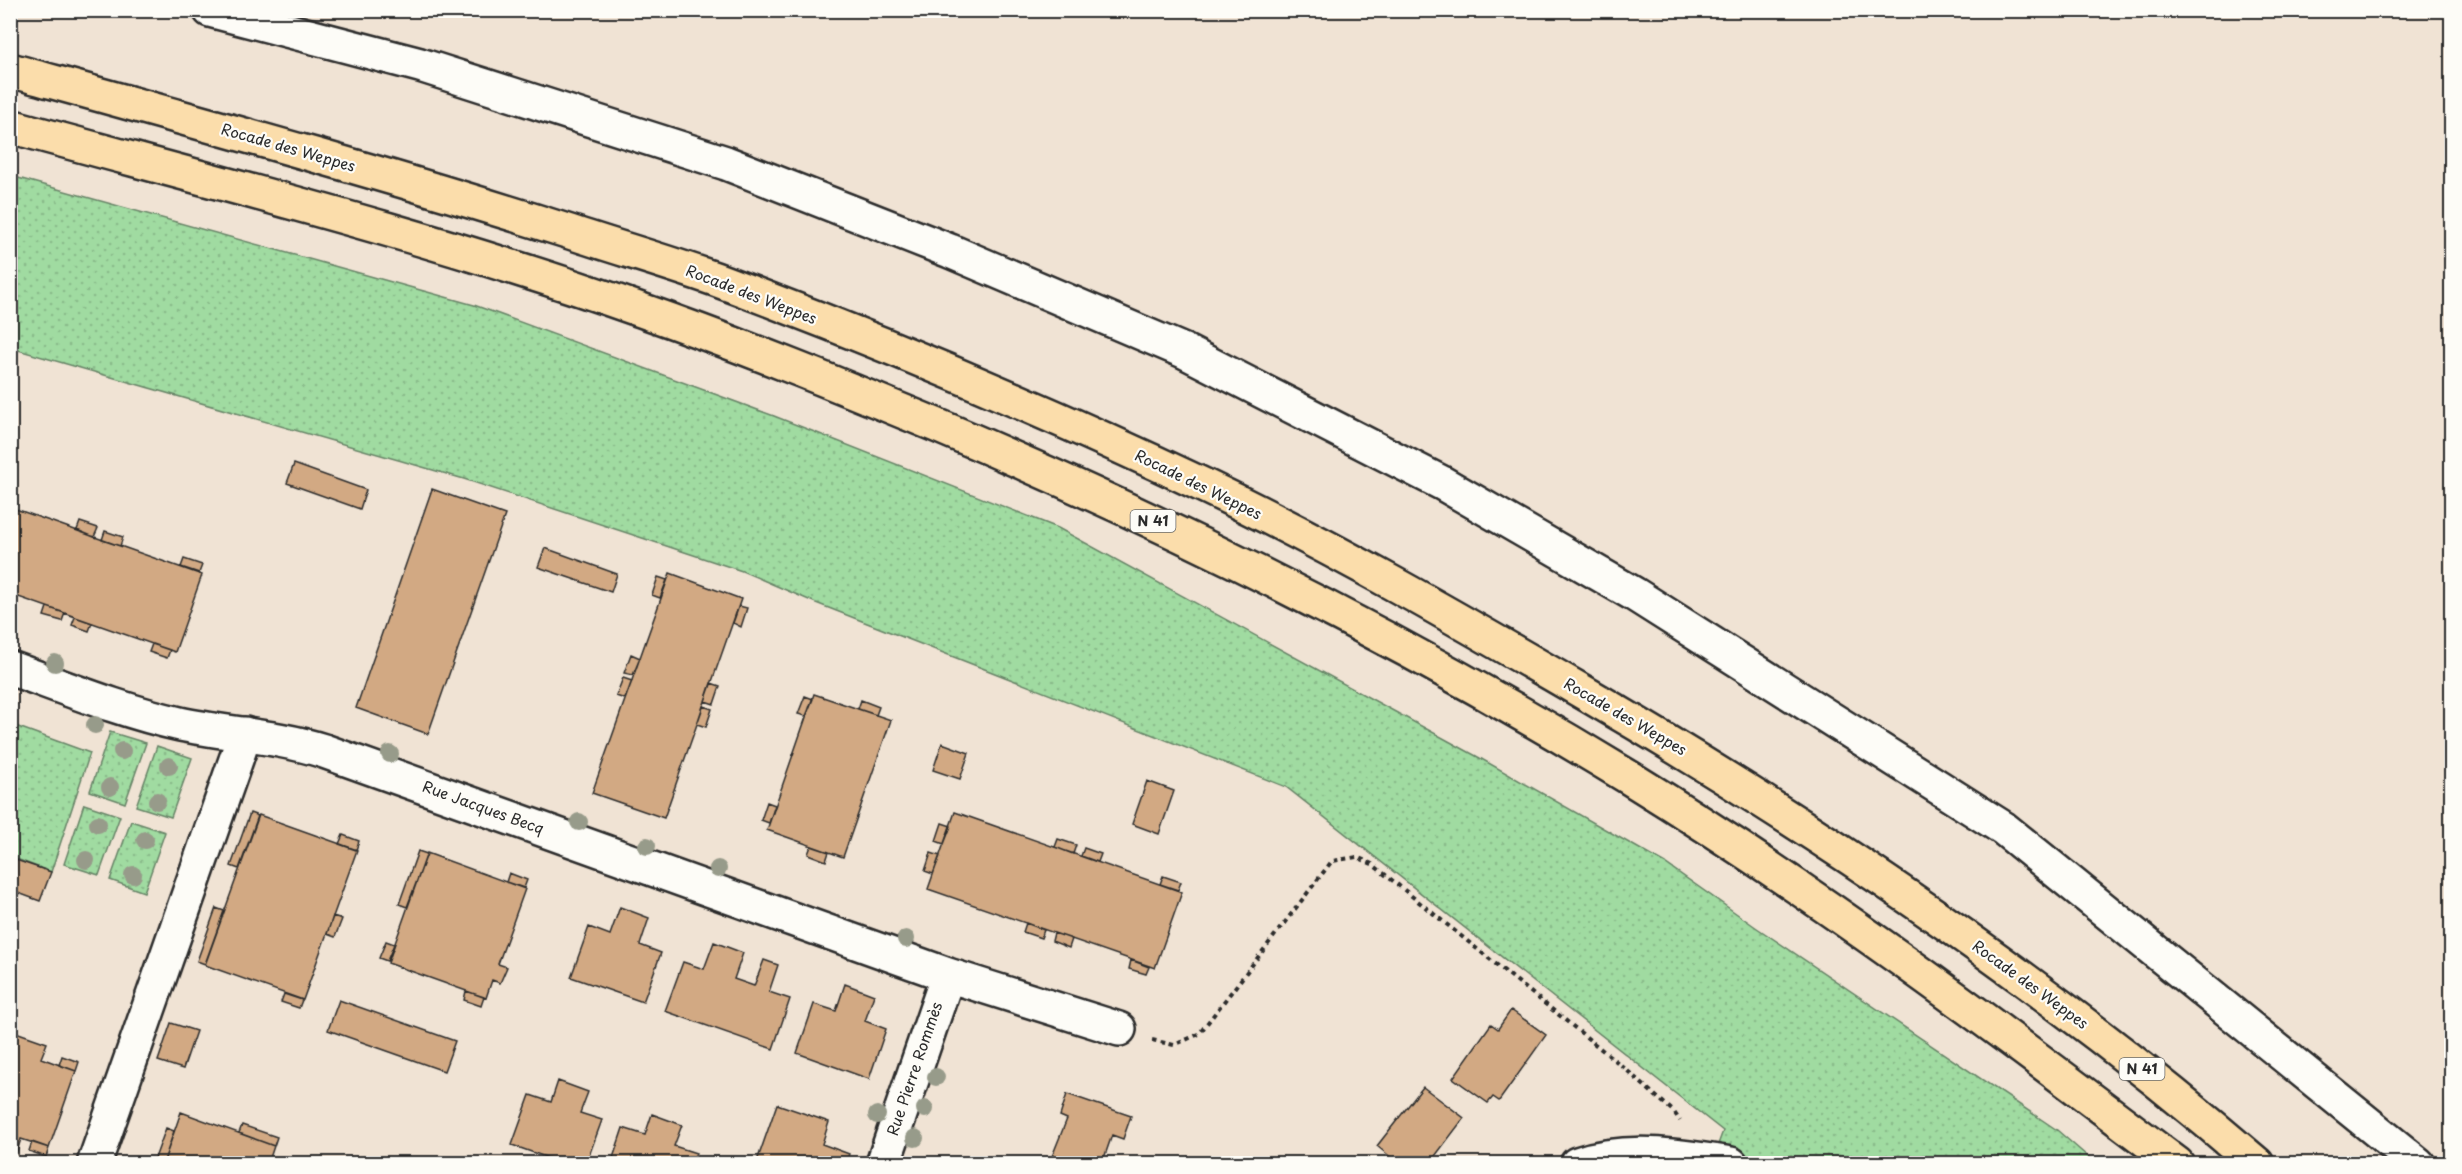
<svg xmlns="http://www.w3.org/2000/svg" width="2462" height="1174" viewBox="0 0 2462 1174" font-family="'Playpen Sans',sans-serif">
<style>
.grass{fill:url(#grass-dots);stroke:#668366;stroke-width:1.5}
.building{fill:#d2a983;stroke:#2b2b2b;stroke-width:1.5}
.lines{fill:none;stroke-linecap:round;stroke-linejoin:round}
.minor-casing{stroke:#2b2b2b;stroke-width:38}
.highway-casing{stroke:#2b2b2b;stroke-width:38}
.path{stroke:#2b2b2b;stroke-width:4;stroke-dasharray:4.5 4.5;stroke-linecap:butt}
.minor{stroke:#fdfcf7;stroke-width:33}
.highway{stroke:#fbddab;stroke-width:33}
.tree{fill:#979b8a}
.labels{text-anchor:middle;stroke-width:4.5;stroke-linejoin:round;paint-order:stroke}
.shield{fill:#fdfcf7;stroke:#6a6a68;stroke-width:1.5}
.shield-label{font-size:14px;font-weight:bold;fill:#2b2b2b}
.street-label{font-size:15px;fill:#2b2b2b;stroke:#fdfcf7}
</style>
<defs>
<pattern id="grass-dots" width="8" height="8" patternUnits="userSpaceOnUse" patternTransform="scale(1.5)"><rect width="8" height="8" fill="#a0dba1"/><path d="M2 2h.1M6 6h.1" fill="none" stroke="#8abc8b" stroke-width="1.8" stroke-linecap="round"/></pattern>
</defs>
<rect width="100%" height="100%" fill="#f0e3d4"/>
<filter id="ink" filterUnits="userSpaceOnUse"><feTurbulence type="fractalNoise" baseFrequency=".0167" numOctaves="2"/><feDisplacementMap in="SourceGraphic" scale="12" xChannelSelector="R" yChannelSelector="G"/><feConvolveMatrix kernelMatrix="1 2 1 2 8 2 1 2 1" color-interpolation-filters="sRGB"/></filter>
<g filter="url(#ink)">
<!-- grass -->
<path class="grass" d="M 11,176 L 474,305 L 774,416 L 1058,528 L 1478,757 L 1666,864 L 1757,928 L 2057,1130 L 2095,1163 L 1711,1163 L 1723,1131 L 1286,787 L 816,603 L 742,571 L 464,479 L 11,348 Z
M 10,724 L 90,753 L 51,872 L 11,857 Z
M 110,732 L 146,743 L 125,803 L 90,791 Z
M 157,746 L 192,758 L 171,817 L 136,806 Z
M 84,804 L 120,816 L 99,875 L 64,864 Z
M 131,821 L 165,832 L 144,892 L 110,880 Z"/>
<!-- building -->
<path class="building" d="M 294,464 L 366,490 L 360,509 L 287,483 Z
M 432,489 L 505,515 L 428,734 L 356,708 Z
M 10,507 L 202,575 L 175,652 L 10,594 Z
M 80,522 L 98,528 L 94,537 L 77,530 Z
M 105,531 L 123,537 L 120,546 L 102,540 Z
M 545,548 L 617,574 L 611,592 L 538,567 Z
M 184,559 L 202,565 L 199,573 L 181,567 Z
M 670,573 L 741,599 L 664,818 L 592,793 Z
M 658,577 L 667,580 L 660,598 L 652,595 Z
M 739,606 L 747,608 L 741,627 L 733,623 Z
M 47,607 L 65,613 L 62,621 L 44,616 Z
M 75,617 L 92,623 L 89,631 L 72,625 Z
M 152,644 L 170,650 L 167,658 L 149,652 Z
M 631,654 L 640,658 L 633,675 L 624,673 Z
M 623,678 L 632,681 L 625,699 L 616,696 Z
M 711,683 L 720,686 L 714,704 L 705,701 Z
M 814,694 L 891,720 L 843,857 L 767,830 Z
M 805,696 L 813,699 L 806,716 L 798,714 Z
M 861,700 L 879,707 L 876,715 L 858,709 Z
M 703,706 L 712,709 L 706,727 L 697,724 Z
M 942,743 L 969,753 L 960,779 L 933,770 Z
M 1147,781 L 1174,791 L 1159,834 L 1132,824 Z
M 767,802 L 775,805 L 769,823 L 761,820 Z
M 955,812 L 1182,892 L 1155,968 L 928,889 Z
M 250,813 L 258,816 L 239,869 L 231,866 Z
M 259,815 L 357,850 L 303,1000 L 205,965 Z
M 942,823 L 951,826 L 944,844 L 936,841 Z
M 343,835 L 359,841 L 356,850 L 339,844 Z
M 1058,839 L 1076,845 L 1073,854 L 1055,847 Z
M 811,846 L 829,852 L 826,861 L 808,854 Z
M 1084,848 L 1101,854 L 1098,862 L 1081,856 Z
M 418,851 L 427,854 L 407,907 L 399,904 Z
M 427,853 L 525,889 L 498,964 L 507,967 L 500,983 L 492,980 L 486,998 L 388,963 Z
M 931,853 L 940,856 L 933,874 L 925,871 Z
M 10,858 L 51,872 L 40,901 L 10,890 Z
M 509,873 L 527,880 L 524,888 L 506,882 Z
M 1163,876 L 1181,882 L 1178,890 L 1160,884 Z
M 620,907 L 649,918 L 640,945 L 661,953 L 643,1002 L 571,977 L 589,927 L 610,935 Z
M 216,908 L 224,911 L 205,964 L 197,961 Z
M 333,916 L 342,919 L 335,937 L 327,934 Z
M 1026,923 L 1044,930 L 1041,938 L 1023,932 Z
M 1054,933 L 1072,939 L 1069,948 L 1052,941 Z
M 386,941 L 394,944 L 387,961 L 379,958 Z
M 714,942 L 743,953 L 734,979 L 754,986 L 764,960 L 778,965 L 769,992 L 790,999 L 773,1049 L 665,1011 L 683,962 L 704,969 Z
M 1131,960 L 1149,967 L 1146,974 L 1129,969 Z
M 845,984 L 874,995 L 865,1021 L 886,1029 L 869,1079 L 797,1053 L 814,1004 L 836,1011 Z
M 466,991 L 484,997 L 481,1006 L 464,1000 Z
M 284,994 L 302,1000 L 299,1008 L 281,1002 Z
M 339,1000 L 455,1041 L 444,1071 L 328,1030 Z
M 1511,1010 L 1546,1035 L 1499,1101 L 1493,1097 L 1488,1103 L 1453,1078 L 1491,1024 L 1498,1029 Z
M 10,1020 L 18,1023 L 15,1031 L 10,1030 Z
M 171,1023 L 196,1031 L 183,1069 L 158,1061 Z
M 10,1030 L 47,1043 L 41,1058 L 76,1071 L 49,1148 L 21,1139 L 16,1154 L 10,1153 Z
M 62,1056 L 79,1062 L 76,1071 L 59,1065 Z
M 558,1081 L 588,1092 L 580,1113 L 602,1120 L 586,1164 L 565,1164 L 512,1145 L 530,1095 L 551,1102 Z
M 1423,1087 L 1464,1118 L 1429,1164 L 1399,1164 L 1377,1146 Z
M 1067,1094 L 1131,1116 L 1123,1139 L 1112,1135 L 1102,1164 L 1049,1164 L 1067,1119 L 1060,1116 Z
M 777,1104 L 829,1122 L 822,1144 L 849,1154 L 845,1164 L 756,1164 Z
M 181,1112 L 274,1146 L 268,1164 L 163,1164 Z
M 652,1114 L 682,1125 L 674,1146 L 696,1153 L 692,1164 L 611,1164 L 623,1128 L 645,1135 Z
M 242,1125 L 277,1137 L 274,1146 L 239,1133 Z
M 166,1128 L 174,1131 L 163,1164 L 161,1164 L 154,1161 Z
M 32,1142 L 49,1148 L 46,1157 L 29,1151 Z
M 1343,1158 L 1350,1164 L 1338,1164 Z"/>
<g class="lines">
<!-- minor casing -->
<g class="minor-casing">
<path id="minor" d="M 210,10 L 420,65 L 726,163 L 950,251 L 1184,351 L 1442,483 L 1634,594 L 2003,828 L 2418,1164
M 10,668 C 66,688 122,711 180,724 C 228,734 277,736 324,751 L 948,975 L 1119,1029
M 94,1164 L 245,734
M 883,1164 L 948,975
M 1577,1164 C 1627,1147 1680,1156 1731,1164"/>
</g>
<!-- highway casing -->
<g class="highway-casing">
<path id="highway" d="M 10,70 C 198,122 385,173 570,232 C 618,248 667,262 715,279 C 881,341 1045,410 1205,486 C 1335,548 1459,620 1583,692 C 1820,830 2049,985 2257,1164
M 10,126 C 222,184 435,237 641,310 C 741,345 839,385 936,425 C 1175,526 1408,642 1630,778 C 1820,895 1999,1029 2177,1164"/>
</g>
<!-- path -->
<path class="path" d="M 1152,1040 L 1174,1045 L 1199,1034 L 1332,861 L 1357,857 L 1372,864 L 1622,1066 L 1674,1112 L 1680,1121"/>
<!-- minor -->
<use href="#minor" class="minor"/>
<!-- highway -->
<use href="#highway" class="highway"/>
</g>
<!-- trees -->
<g class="tree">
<circle cx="55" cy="663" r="9"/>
<circle cx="95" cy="725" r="9"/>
<circle cx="122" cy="751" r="9"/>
<circle cx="390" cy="754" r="9"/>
<circle cx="169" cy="766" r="9"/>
<circle cx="110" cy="787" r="9"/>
<circle cx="157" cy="801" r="9"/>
<circle cx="579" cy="822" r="9"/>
<circle cx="98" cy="824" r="9"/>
<circle cx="145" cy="840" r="9"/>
<circle cx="647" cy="846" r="9"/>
<circle cx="86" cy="860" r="9"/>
<circle cx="718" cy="869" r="9"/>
<circle cx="133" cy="875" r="9"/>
<circle cx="906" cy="939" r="9"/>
<circle cx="936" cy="1077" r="9"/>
<circle cx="925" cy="1109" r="9"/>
<circle cx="877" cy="1115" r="9"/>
<circle cx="915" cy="1138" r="9"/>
</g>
</g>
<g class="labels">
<!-- shield labels -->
<g class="shield">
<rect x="1130.5" y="510" width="45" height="22" rx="4.5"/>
<rect x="2119.5" y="1058" width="45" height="22" rx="4.5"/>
</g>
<g class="shield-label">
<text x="1153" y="526">N 41</text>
<text x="2142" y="1074">N 41</text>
</g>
<!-- street labels -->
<g class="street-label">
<text transform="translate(288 148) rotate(16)" y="5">Rocade des Weppes</text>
<text transform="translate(751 295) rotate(21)" y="5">Rocade des Weppes</text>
<text transform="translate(1198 485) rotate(26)" y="5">Rocade des Weppes</text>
<text transform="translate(1625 717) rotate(30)" y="5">Rocade des Weppes</text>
<text transform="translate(483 808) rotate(20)" y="5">Rue Jacques Becq</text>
<text transform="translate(2030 985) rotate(36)" y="5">Rocade des Weppes</text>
<text transform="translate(915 1069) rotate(-71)" y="5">Rue Pierre Rommès</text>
</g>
</g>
<!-- margin -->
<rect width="2462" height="1174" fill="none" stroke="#fdfcf7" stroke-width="36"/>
<rect x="18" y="18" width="2426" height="1138" fill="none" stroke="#2b2b2b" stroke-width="2" filter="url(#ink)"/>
</svg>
